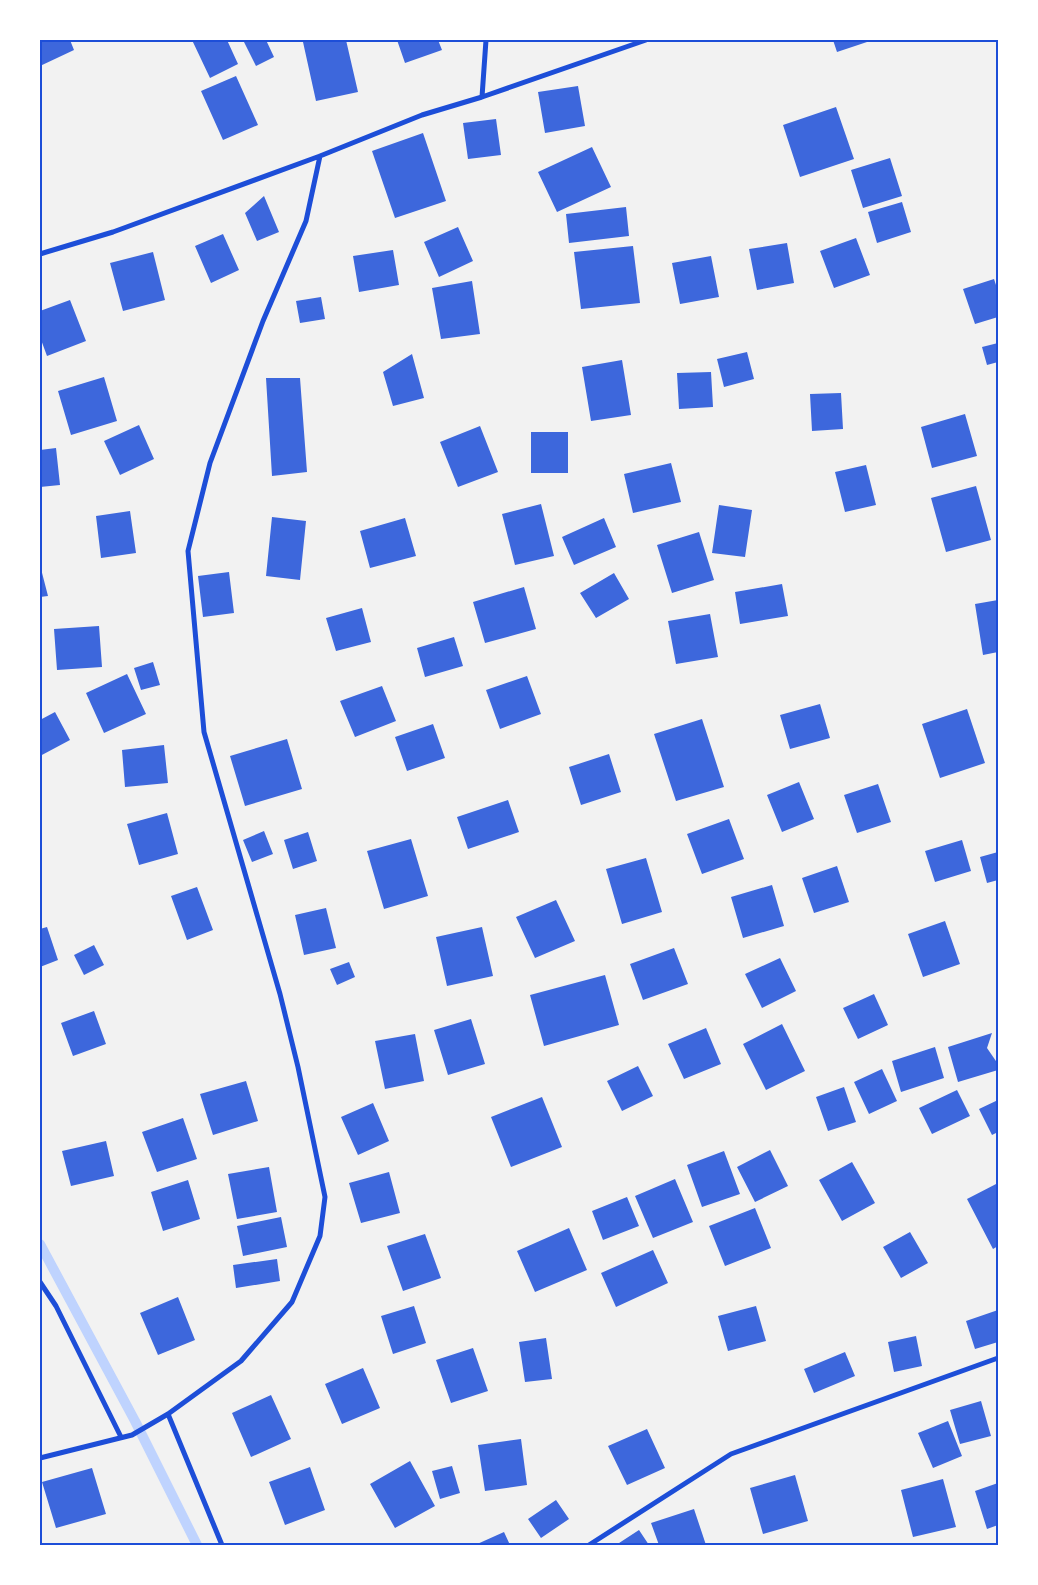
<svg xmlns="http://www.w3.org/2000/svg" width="1038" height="1585" viewBox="0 0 1038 1585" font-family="'Fira Sans',sans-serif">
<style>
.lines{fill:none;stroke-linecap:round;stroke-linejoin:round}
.stream{stroke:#bfd3fe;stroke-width:10}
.building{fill:#3d67dc}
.minor{stroke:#1d4ed8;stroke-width:5}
.neatline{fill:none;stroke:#1d4ed8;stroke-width:2}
</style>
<rect width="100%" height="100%" fill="#f2f2f2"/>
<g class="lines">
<!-- stream -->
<path class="stream" d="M 40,1244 L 135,1421 L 197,1545"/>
</g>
<!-- building -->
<path class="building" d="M 40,40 L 70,40 L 74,50 L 40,66 Z
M 192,40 L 227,40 L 238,64 L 210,78 Z
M 243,40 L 266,40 L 274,57 L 256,66 Z
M 311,40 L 346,40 L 358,92 L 316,101 L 303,42 Z
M 397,40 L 438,40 L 442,50 L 405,63 Z
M 833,40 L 873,40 L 837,52 Z
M 236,76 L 258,125 L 223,140 L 201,91 Z
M 578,86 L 585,126 L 545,133 L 538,92 Z
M 836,107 L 854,159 L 800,177 L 783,125 Z
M 496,119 L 501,155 L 468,159 L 463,123 Z
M 423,133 L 446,201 L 395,218 L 372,151 Z
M 592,147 L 611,187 L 557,212 L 538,172 Z
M 890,158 L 902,196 L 863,208 L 851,170 Z
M 264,196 L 279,232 L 257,241 L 245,213 Z
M 902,202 L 911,232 L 877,243 L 868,212 Z
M 626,207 L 629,236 L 569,243 L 566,214 Z
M 458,227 L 473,261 L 439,277 L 424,242 Z
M 223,234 L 239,270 L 211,283 L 195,246 Z
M 856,238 L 870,275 L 834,288 L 820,251 Z
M 787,243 L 794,283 L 757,290 L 749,249 Z
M 633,246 L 640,303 L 581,309 L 574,252 Z
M 393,250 L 399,285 L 359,292 L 353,256 Z
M 153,252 L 165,300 L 123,311 L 110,263 Z
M 711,256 L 719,297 L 680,304 L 672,263 Z
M 994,279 L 998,291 L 998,317 L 975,324 L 963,289 Z
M 472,281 L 480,334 L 441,339 L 432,288 Z
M 321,297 L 325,319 L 300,323 L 296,301 Z
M 70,300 L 86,341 L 47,356 L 40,337 L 40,311 Z
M 998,343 L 998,362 L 987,365 L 982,347 Z
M 747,352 L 754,379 L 724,387 L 717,359 Z
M 412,354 L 424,398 L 393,406 L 383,372 Z
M 622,360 L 631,415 L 591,421 L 582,367 Z
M 711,372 L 713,407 L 679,409 L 677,373 Z
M 104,377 L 117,421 L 71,435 L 58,391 Z
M 266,378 L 300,378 L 307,472 L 272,476 Z
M 841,393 L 843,429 L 812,431 L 810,394 Z
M 965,414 L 977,456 L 932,468 L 921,427 Z
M 139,425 L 154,459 L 120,475 L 104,441 Z
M 480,426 L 498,472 L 458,487 L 440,442 Z
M 531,432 L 568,432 L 568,473 L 531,473 Z
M 56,448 L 60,485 L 40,487 L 40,450 Z
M 671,463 L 681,502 L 633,513 L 624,474 Z
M 866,465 L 876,505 L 845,512 L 835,472 Z
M 976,486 L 991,540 L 946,552 L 931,498 Z
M 541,504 L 554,556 L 515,565 L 502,514 Z
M 719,505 L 752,510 L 745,557 L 712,553 Z
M 130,511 L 136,553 L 101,558 L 96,516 Z
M 272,517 L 306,521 L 300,580 L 266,576 Z
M 405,518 L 416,556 L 370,568 L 360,531 Z
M 604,518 L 616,547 L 574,565 L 562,537 Z
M 699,532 L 714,580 L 672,593 L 657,545 Z
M 40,565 L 48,596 L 40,597 Z
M 229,572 L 234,613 L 203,617 L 198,576 Z
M 614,573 L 629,599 L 596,618 L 580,593 Z
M 782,584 L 788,616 L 740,624 L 735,592 Z
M 524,587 L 536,629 L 485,643 L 473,602 Z
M 998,600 L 998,652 L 983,655 L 975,604 Z
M 362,608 L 371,642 L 336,651 L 326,618 Z
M 710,614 L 718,657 L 676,664 L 668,621 Z
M 99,626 L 102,667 L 57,670 L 54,629 Z
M 454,637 L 463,666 L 425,677 L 417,648 Z
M 153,662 L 160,685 L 141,690 L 134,668 Z
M 127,674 L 146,714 L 104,733 L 86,693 Z
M 527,676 L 541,714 L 500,729 L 486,690 Z
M 382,686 L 396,721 L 355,737 L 340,701 Z
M 820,704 L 830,738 L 790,749 L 780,715 Z
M 967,709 L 985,763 L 940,778 L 922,724 Z
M 55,712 L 70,740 L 40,756 L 40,720 Z
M 702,719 L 724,787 L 676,801 L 654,734 Z
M 433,724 L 445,758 L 407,771 L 395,737 Z
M 287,739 L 302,789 L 245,806 L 230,756 Z
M 164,745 L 168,783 L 125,787 L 122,750 Z
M 609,754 L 621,792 L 581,805 L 569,767 Z
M 799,782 L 814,819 L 782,832 L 767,795 Z
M 878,784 L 891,822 L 857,833 L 844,795 Z
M 508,800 L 519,832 L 468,849 L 457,817 Z
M 167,813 L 178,854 L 139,865 L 127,824 Z
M 729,819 L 744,859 L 702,874 L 687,834 Z
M 264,831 L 273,854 L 252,862 L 243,840 Z
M 308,832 L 317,861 L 293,869 L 284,840 Z
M 411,839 L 428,896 L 384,909 L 367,851 Z
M 962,840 L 971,871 L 935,882 L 925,851 Z
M 998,852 L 998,880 L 987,883 L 980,857 Z
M 646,858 L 662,912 L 622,924 L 606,869 Z
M 837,866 L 849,902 L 814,913 L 802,878 Z
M 772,885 L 784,926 L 743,938 L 731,897 Z
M 197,887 L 213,930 L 187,940 L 171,896 Z
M 556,900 L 575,941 L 535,958 L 516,917 Z
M 326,908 L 336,948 L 304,955 L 295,915 Z
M 945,921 L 960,964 L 923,977 L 908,934 Z
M 47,927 L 58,960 L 40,967 L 40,929 Z
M 482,927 L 493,976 L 447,986 L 436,937 Z
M 94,945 L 104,965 L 84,975 L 74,955 Z
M 674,948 L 688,984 L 643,1000 L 630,964 Z
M 780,958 L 796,991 L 762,1008 L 745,974 Z
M 349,962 L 355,977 L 337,985 L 330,969 Z
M 605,975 L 619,1025 L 544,1046 L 530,995 Z
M 874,994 L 888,1025 L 858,1039 L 843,1008 Z
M 94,1011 L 106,1044 L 73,1056 L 61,1023 Z
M 471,1019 L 485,1064 L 448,1075 L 434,1030 Z
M 782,1024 L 805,1071 L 766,1090 L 743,1044 Z
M 706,1028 L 721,1064 L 684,1079 L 668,1044 Z
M 992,1033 L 987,1048 L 998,1064 L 998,1070 L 958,1082 L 948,1047 Z
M 415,1034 L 424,1081 L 385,1089 L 375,1041 Z
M 935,1047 L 944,1078 L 901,1092 L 892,1061 Z
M 638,1066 L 653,1096 L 622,1111 L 607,1081 Z
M 882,1069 L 897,1101 L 869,1114 L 854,1082 Z
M 246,1081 L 258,1121 L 213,1135 L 200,1094 Z
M 844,1087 L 856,1122 L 828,1131 L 816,1097 Z
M 957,1090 L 970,1116 L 932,1134 L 919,1108 Z
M 542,1097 L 562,1147 L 511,1167 L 491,1117 Z
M 998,1100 L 998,1132 L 992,1135 L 979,1109 Z
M 373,1103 L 389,1141 L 358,1155 L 341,1117 Z
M 183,1118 L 197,1159 L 157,1172 L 142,1132 Z
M 106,1141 L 114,1176 L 71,1186 L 62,1151 Z
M 770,1150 L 788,1186 L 755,1202 L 737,1167 Z
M 724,1151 L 740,1194 L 702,1207 L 687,1165 Z
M 852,1162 L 875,1203 L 842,1221 L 819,1180 Z
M 269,1167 L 277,1212 L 237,1219 L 228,1174 Z
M 389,1172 L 400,1213 L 361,1223 L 349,1183 Z
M 675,1179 L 693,1222 L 653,1238 L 635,1196 Z
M 188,1180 L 200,1219 L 163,1231 L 151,1192 Z
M 998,1183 L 998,1246 L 993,1249 L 967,1199 Z
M 627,1197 L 639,1226 L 603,1240 L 592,1211 Z
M 755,1208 L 771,1248 L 725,1266 L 709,1226 Z
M 281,1217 L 287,1247 L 243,1256 L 237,1226 Z
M 569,1228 L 587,1270 L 535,1292 L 517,1251 Z
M 910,1232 L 928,1263 L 901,1278 L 883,1247 Z
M 425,1234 L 441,1278 L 403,1291 L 387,1246 Z
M 653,1250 L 668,1283 L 616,1307 L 601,1273 Z
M 277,1259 L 280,1281 L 236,1288 L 233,1265 Z
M 178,1297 L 195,1340 L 158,1355 L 140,1313 Z
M 414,1306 L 426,1343 L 393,1354 L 381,1316 Z
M 756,1306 L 766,1341 L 728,1351 L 718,1316 Z
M 998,1310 L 998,1342 L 975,1349 L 966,1321 Z
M 916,1336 L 922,1366 L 894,1372 L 888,1342 Z
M 546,1338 L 552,1379 L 525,1382 L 519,1342 Z
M 473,1348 L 488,1391 L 451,1403 L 436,1360 Z
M 845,1352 L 855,1376 L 814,1393 L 804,1369 Z
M 363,1368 L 380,1408 L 342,1424 L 325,1384 Z
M 271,1395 L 291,1439 L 251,1457 L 232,1413 Z
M 981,1401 L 991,1436 L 960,1444 L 950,1410 Z
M 948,1421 L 962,1456 L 933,1468 L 918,1433 Z
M 647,1429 L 665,1468 L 627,1485 L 608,1446 Z
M 521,1439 L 527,1485 L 485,1491 L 478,1445 Z
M 410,1461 L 435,1506 L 395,1528 L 370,1484 Z
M 452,1466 L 460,1493 L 440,1499 L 432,1471 Z
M 310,1467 L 325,1510 L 285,1525 L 269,1482 Z
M 92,1468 L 106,1514 L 56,1528 L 42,1482 Z
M 795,1475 L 808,1521 L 763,1534 L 750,1488 Z
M 943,1479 L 956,1527 L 913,1537 L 901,1490 Z
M 998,1483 L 998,1525 L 987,1529 L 975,1491 Z
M 556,1500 L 569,1519 L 541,1538 L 528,1519 Z
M 694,1509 L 706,1545 L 659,1545 L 651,1523 Z
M 639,1530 L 649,1545 L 616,1545 Z
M 504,1532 L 510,1545 L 475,1545 Z"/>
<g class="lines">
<!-- minor -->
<path class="minor" d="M 482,97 L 486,40
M 40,254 L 113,232 L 320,156 L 422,115 L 482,97 L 646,40
M 40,1282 L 56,1306 L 121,1437
M 168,1414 L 222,1545
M 40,1458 L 132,1435 L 168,1414 L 241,1361 L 292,1302 L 320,1236 L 325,1197 L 298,1067 L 280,994 L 204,732 L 188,551 L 210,463 L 263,321 L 306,221 L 320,156
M 589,1545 L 731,1454 L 998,1358"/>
</g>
<!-- border -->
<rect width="1038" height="1585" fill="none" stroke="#ffffff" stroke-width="82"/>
<rect x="41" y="41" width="956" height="1503" class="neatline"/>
</svg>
